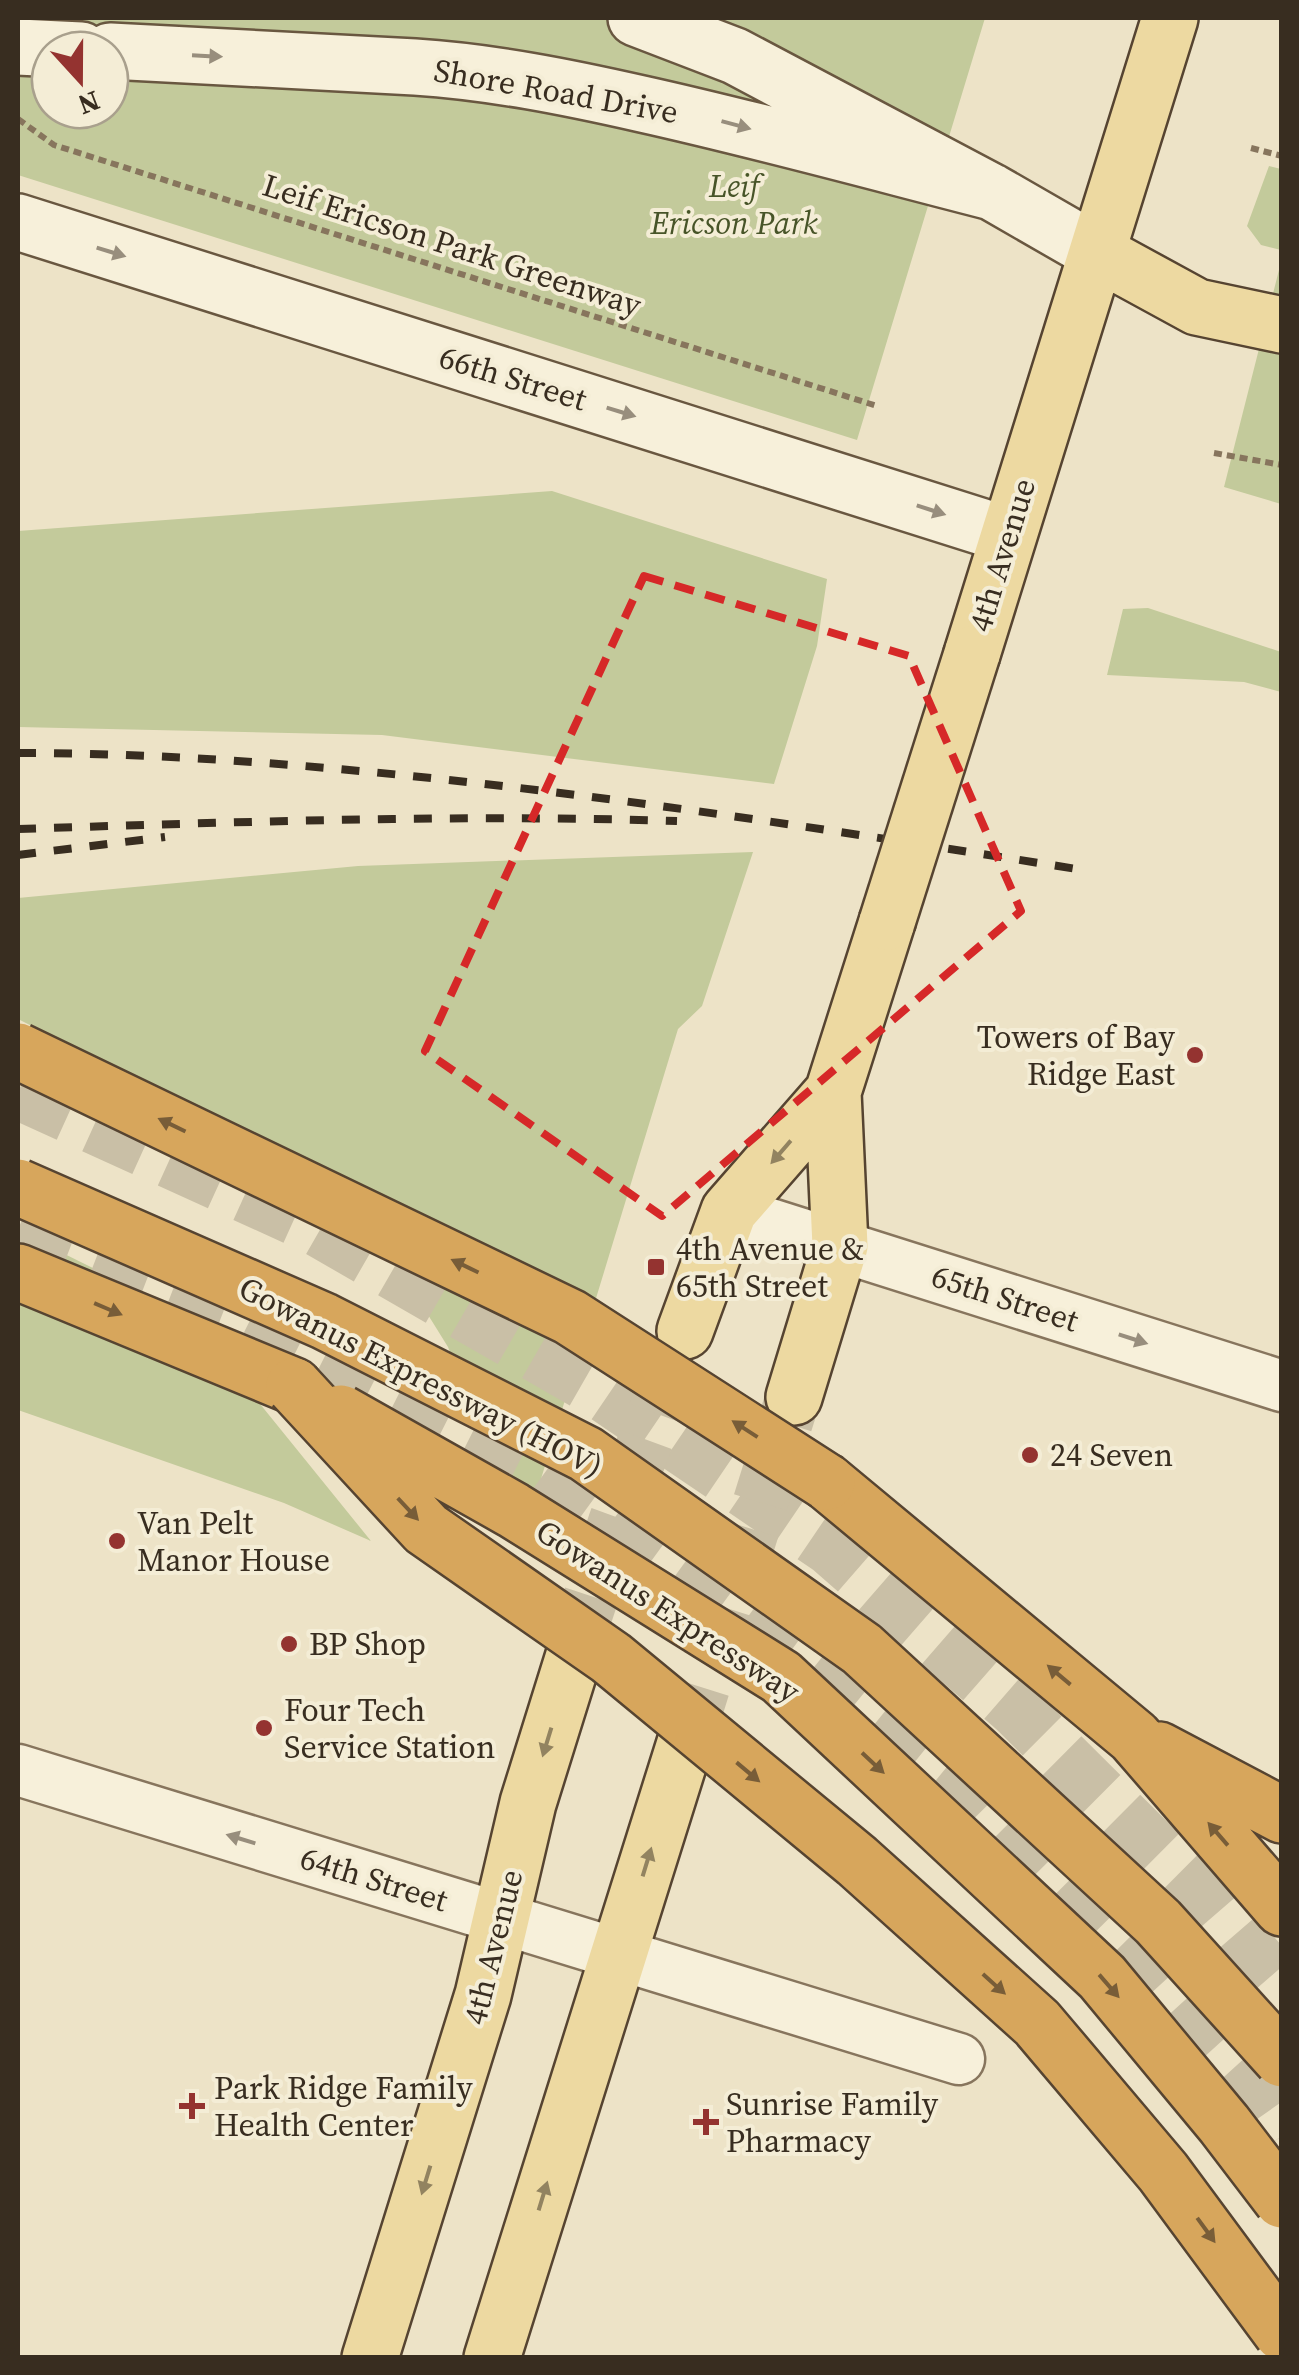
<svg xmlns="http://www.w3.org/2000/svg" width="1299" height="2375" viewBox="0 0 1299 2375" font-family="'Source Serif 4',serif">
<style>
.green{fill:#c3ca9b;fill-rule:evenodd}
.lines{fill:none;stroke-linecap:round;stroke-linejoin:round}
.secondary-tunnel{stroke:#c9bfa6;stroke-width:55;stroke-dasharray:55 28;stroke-linecap:butt}
.primary-tunnel{stroke:#c9bfa6;stroke-width:55;stroke-dasharray:55 28;stroke-linecap:butt}
.street-casing{stroke:#87755d;stroke-width:55}
.secondary-casing{stroke:#695740;stroke-width:60}
.primary-casing{stroke:#564431;stroke-width:60}
.highway-casing{stroke:#564431;stroke-width:60}
.path{stroke:#87755d;stroke-width:6;stroke-dasharray:8 5;stroke-linecap:butt}
.street{stroke:#f7f0da;stroke-width:50}
.secondary{stroke:#f7f0da;stroke-width:55}
.primary{stroke:#edd9a1;stroke-width:55}
.highway{stroke:#d7a65c;stroke-width:55}
.rail{stroke:#382d20;stroke-width:8;stroke-dasharray:18 18;stroke-linecap:butt}
.primary-bridge-casing{stroke:#564431;stroke-width:60;stroke-linecap:butt}
.highway-bridge-casing{stroke:#564431;stroke-width:60;stroke-linecap:butt}
.primary-bridge{stroke:#edd9a1;stroke-width:55}
.highway-bridge{stroke:#d7a65c;stroke-width:55}
.oneway{fill:#988e7d}
.oneway2{fill:#785d38}
.oneway3{fill:#928360}
.marked{fill:none;stroke:#d62828;stroke-width:8;stroke-dasharray:20 12;stroke-linejoin:round}
.poi-dot{fill:#943330;stroke:#f4edd6;stroke-width:4}
.labels{text-anchor:middle;stroke-width:8;stroke-linejoin:round;paint-order:stroke}
.street-label{font-size:32px;fill:#382d20;stroke:#f4edd6}
.park-label{font-size:32px;font-style:italic;fill:#475428;stroke:#f4edd6}
.poi-label{font-size:32px;fill:#382d20;stroke:#f4edd6;text-anchor:start}
</style>
<rect width="100%" height="100%" fill="#ede3c7"/>
<!-- green -->
<path class="green" d="M 18,18 L 985,18 L 857,440 L 18,175 ZM 50,50 L 110,50 L 110,110 L 50,110 Z
M 1269,166 L 1281,169 L 1281,250 L 1261,245 L 1247,226 Z
M 1281,262 L 1281,504 L 1224,487 Z
M 552,491 L 827,579 L 817,646 L 774,784 L 382,735 L 18,727 L 18,531 Z
M 1148,608 L 1281,652 L 1281,692 L 1244,682 L 1107,675 L 1123,609 Z
M 753,852 L 702,1006 L 678,1029 L 523,1538 L 448,1347 L 348,1186 L 18,1019 L 18,898 L 358,866 Z
M 18,1231 L 188,1315 L 371,1541 L 284,1503 L 18,1410 Z"/>
<g class="lines">
<!-- secondary-tunnel -->
<path class="secondary-tunnel" d="M 18,1092 L 309,1224 L 593,1387 L 830,1548 L 1015,1709 L 1198,1891 L 1282,1988
M 18,1230 L 236,1314 L 530,1462 L 798,1657 L 958,1787 L 1124,1954 L 1256,2099 L 1282,2136"/>
<!-- primary-tunnel -->
<path class="primary-tunnel" d="M 576,1649 L 579,1633 L 615,1524 L 684,1335
M 686,1740 L 791,1404"/>
<!-- street casing -->
<g class="street-casing">
<path id="street" d="M 729,1211 L 1282,1386
M 18,1770 L 959,2059"/>
</g>
<!-- secondary casing -->
<g class="secondary-casing">
<path id="secondary" d="M 636,18 L 735,56 L 992,192 L 1098,253
M 18,47 L 81,50
M 110,51 L 415,67 C 492,72 567,87 642,104 C 759,130 875,162 992,192
M 18,222 L 1008,535"/>
</g>
<!-- primary casing -->
<g class="primary-casing">
<path id="primary" d="M 1098,253 L 1197,307 L 1282,325
M 972,654 L 1170,18
M 685,1331 L 729,1211 L 833,1092
M 794,1397 L 840,1246 L 833,1092 L 887,922
M 370,2358 L 483,1995 L 528,1803 L 576,1649
M 492,2358 L 686,1740"/>
</g>
<!-- highway casing -->
<g class="highway-casing">
<path id="highway" d="M 18,1272 L 294,1386
M 827,1482 L 1134,1737 L 1282,1908
M 1159,1750 L 1282,1815"/>
</g>
<!-- path -->
<path class="path" d="M 18,119 L 54,145 L 877,406
M 1251,148 L 1282,156
M 1214,453 L 1282,465"/>
<!-- street -->
<use href="#street" class="street"/>
<!-- secondary -->
<use href="#secondary" class="secondary"/>
<!-- primary -->
<use href="#primary" class="primary"/>
<!-- highway -->
<use href="#highway" class="highway"/>
<!-- rail -->
<path class="rail" d="M 18,753 C 159,753 299,764 440,779 C 655,802 869,836 1083,870
M 18,829 C 238,822 457,814 677,821
M 18,855 L 165,837"/>
<!-- primary-bridge casing -->
<g class="primary-bridge-casing">
<path id="primary-bridge" d="M 887,922 L 972,654"/>
</g>
<!-- highway-bridge casing -->
<g class="highway-bridge-casing">
<path id="highway-bridge" d="M 18,1051 L 570,1317 L 827,1482
M 18,1187 L 324,1321 L 586,1454 L 862,1649 L 1158,1922 L 1282,2059
M 294,1386 L 426,1529 L 611,1658 L 857,1861 L 1037,2023 L 1163,2172 L 1282,2333
M 341,1413 L 513,1510 L 781,1677 L 1102,1977 L 1224,2124 L 1282,2200"/>
</g>
<!-- primary-bridge -->
<use href="#primary-bridge" class="primary-bridge"/>
<!-- highway-bridge -->
<use href="#highway-bridge" class="highway-bridge"/>
</g>
<!-- one-way arrows -->
<defs><path id="oneway-solid" d="M-6-.8H1V-3.2L6.5 0L1 3.2V.8H-6Z" transform="scale(2.5)"/></defs>
<g class="oneway">
<use href="#oneway-solid" transform="translate(207 56) rotate(3)"/>
<use href="#oneway-solid" transform="translate(736 125) rotate(15)"/>
<use href="#oneway-solid" transform="translate(111 252) rotate(17)"/>
<use href="#oneway-solid" transform="translate(621 412) rotate(17)"/>
<use href="#oneway-solid" transform="translate(931 510) rotate(18)"/>
<use href="#oneway-solid" transform="translate(1133 1339) rotate(18)"/>
<use href="#oneway-solid" transform="translate(241 1839) rotate(-163)"/>
</g>
<g class="oneway2">
<use href="#oneway-solid" transform="translate(172 1125) rotate(-154)"/>
<use href="#oneway-solid" transform="translate(465 1266) rotate(-154)"/>
<use href="#oneway-solid" transform="translate(108 1309) rotate(23)"/>
<use href="#oneway-solid" transform="translate(745 1429) rotate(-147)"/>
<use href="#oneway-solid" transform="translate(408 1509) rotate(47)"/>
<use href="#oneway-solid" transform="translate(1059 1675) rotate(-140)"/>
<use href="#oneway-solid" transform="translate(873 1763) rotate(43)"/>
<use href="#oneway-solid" transform="translate(748 1772) rotate(40)"/>
<use href="#oneway-solid" transform="translate(1218 1834) rotate(-131)"/>
<use href="#oneway-solid" transform="translate(994 1984) rotate(42)"/>
<use href="#oneway-solid" transform="translate(1109 1986) rotate(49)"/>
<use href="#oneway-solid" transform="translate(1206 2230) rotate(54)"/>
</g>
<g class="oneway3">
<use href="#oneway-solid" transform="translate(781 1152) rotate(131)"/>
<use href="#oneway-solid" transform="translate(547 1742) rotate(107)"/>
<use href="#oneway-solid" transform="translate(647 1862) rotate(-73)"/>
<use href="#oneway-solid" transform="translate(426 2180) rotate(107)"/>
<use href="#oneway-solid" transform="translate(543 2196) rotate(-73)"/>
</g>
<!-- marked area -->
<path class="marked" d="M 644,576 L 909,656 L 1021,911 L 662,1216 L 425,1051 Z"/>
<!-- markers -->
<g class="poi-dot">
<circle cx="1195" cy="1055" r="10"/>
<rect x="646" y="1257" width="20" height="20" rx="5"/>
<circle cx="1030" cy="1455" r="10"/>
<circle cx="117" cy="1541" r="10"/>
<circle cx="289" cy="1644" r="10"/>
<circle cx="264" cy="1728" r="10"/>
<path d="M187 2091h10v10h10v10h-10v10h-10v-10h-10v-10h10z"/>
<path d="M701 2107h10v10h10v10h-10v10h-10v-10h-10v-10h10z"/>
</g>
<g class="labels">
<!-- street labels -->
<g class="street-label">
<text transform="translate(556 91) rotate(10)" y="11">Shore Road Drive</text>
<text transform="translate(452 245) rotate(18)" y="11">Leif Ericson Park Greenway</text>
<text transform="translate(513 378) rotate(17)" y="11">66th Street</text>
<text transform="translate(1002 555) rotate(-73)" y="11">4th Avenue</text>
<text transform="translate(1005 1298) rotate(18)" y="11">65th Street</text>
<text transform="translate(421 1377) rotate(27)" y="11">Gowanus Expressway (HOV)</text>
<text transform="translate(668 1611) rotate(33)" y="11">Gowanus Expressway</text>
<text transform="translate(374 1879) rotate(17)" y="11">64th Street</text>
<text transform="translate(493 1947) rotate(-76)" y="11">4th Avenue</text>
</g>
<!-- park labels -->
<g class="park-label">
<text x="734" y="197">Leif<tspan x="734" dy="37">Ericson Park</tspan></text>
</g>
<!-- poi labels -->
<g class="poi-label">
<text x="1175" y="1048" text-anchor="end">Towers of Bay<tspan x="1175" dy="37">Ridge East</tspan></text>
<text x="676" y="1260">4th Avenue &amp;<tspan x="676" dy="37">65th Street</tspan></text>
<text x="1050" y="1466">24 Seven</text>
<text x="137" y="1534">Van Pelt<tspan x="137" dy="37">Manor House</tspan></text>
<text x="309" y="1655">BP Shop</text>
<text x="284" y="1721">Four Tech<tspan x="284" dy="37">Service Station</tspan></text>
<text x="214" y="2099">Park Ridge Family<tspan x="214" dy="37">Health Center</tspan></text>
<text x="726" y="2115">Sunrise Family<tspan x="726" dy="37">Pharmacy</tspan></text>
</g>
</g>
<!-- border -->
<rect width="1299" height="2375" fill="none" stroke="#382d20" stroke-width="40"/>
<!-- north arrow -->
<g transform="translate(80 80) rotate(159)"><circle r="48" fill="#f4edd6" stroke="#a9a08d" stroke-width="2.5"/>
<path d="M0-8L18 38L0 25L-18 38Z" fill="#943330"/>
<text y="-15" font-size="28" font-weight="bold" text-anchor="middle" fill="#382d20">N</text>
</g>
</svg>
